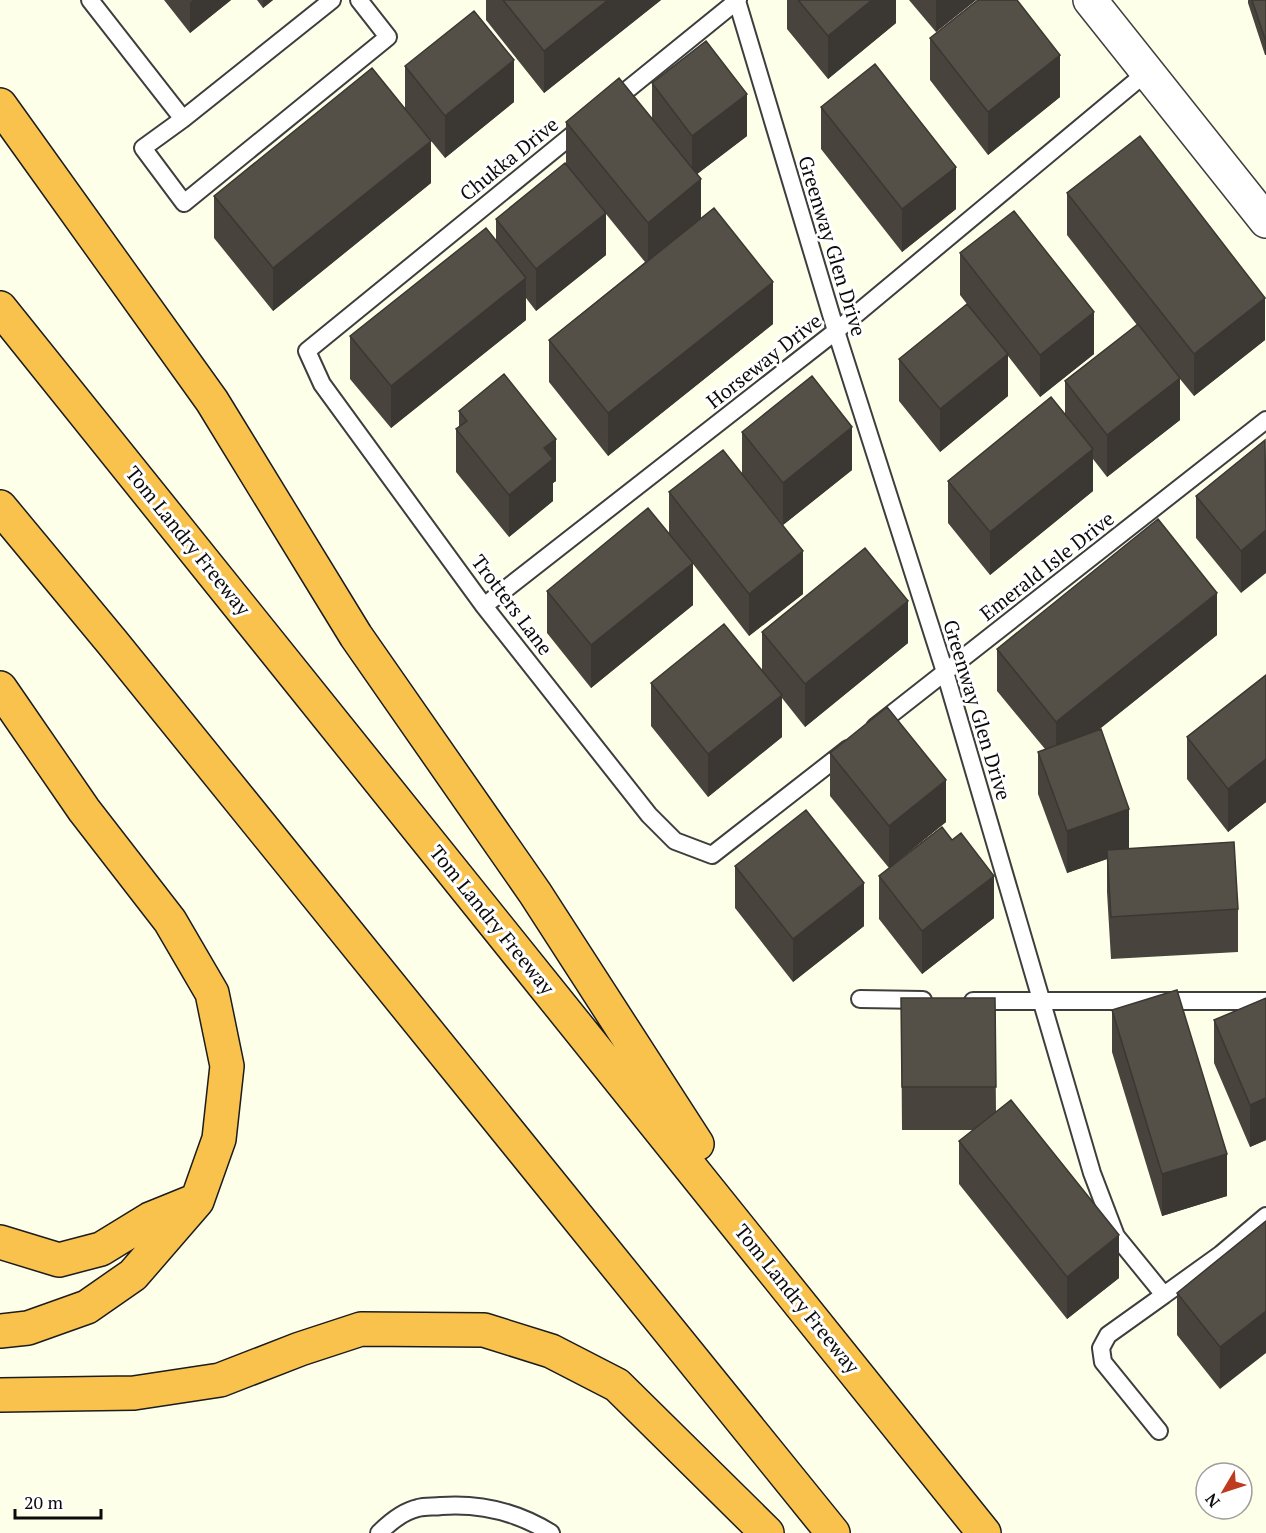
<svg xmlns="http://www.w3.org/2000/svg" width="1266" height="1533" viewBox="0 0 1266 1533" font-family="'PT Serif',serif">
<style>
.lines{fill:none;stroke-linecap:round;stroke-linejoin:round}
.service-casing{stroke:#3e3e3e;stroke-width:20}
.tertiary-casing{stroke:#3e3e3e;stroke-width:36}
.motorway-casing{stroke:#1c1c1c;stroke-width:36}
.service{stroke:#fff;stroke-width:16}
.tertiary{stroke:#fff;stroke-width:33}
.motorway{stroke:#f9c24c;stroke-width:33}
.wall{fill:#48443d}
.shaded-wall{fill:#3b3732}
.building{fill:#544f47;stroke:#3b3732;stroke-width:1.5}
.labels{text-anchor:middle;stroke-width:6;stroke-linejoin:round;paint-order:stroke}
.street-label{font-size:20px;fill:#0b0b0b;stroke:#fff}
</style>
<rect width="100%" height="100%" fill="#feffe9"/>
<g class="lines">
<!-- service casing -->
<g class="service-casing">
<path id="service" d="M 90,0 L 183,119 L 332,0
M 737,1 L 836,331 L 945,672 L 1092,1173 L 1116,1236 L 1164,1295 L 1221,1254 L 1266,1216
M 611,103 L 738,0
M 183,119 L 143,148 L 184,203 L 388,37 L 359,0
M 582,127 L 307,351 L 322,384 L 484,606 L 649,815 L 675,841 L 712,855 L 848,749
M 484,606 L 836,331 L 1147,72
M 875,727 L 1266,420
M 860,999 L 923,1000
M 973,1001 L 1266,1001
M 1159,1431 L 1103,1362 L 1101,1348 L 1108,1335 L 1164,1295
M 379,1533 C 389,1523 404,1511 418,1508 C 425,1506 434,1507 441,1506 C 481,1503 517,1512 551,1533"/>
</g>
<!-- tertiary casing -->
<g class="tertiary-casing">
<path id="tertiary" d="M 1090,0 L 1266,221"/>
</g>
<!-- motorway casing -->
<g class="motorway-casing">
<path id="motorway" d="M 0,105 L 212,401 L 356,636 L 535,893 L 697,1144
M 0,308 L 984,1533
M 0,507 L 112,642 L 833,1533
M 0,688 L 84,810 L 170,921 L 212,993 L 227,1066 L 219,1139 L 197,1201 L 133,1275 L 87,1307 L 28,1328 L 0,1331
M 0,1242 L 59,1260 L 101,1249 L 150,1219 L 192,1202
M 0,1395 L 134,1393 L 220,1380 L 300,1349 L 361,1329 L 484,1330 L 551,1351 L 617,1385 L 767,1533"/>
</g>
<!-- service -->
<use href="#service" class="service"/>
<!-- tertiary -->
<use href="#tertiary" class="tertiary"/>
<!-- motorway -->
<use href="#motorway" class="motorway"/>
</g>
<!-- wall -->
<path class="wall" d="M 164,0 L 231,0 L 190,33 Z
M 257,0 L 273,0 L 263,8 Z
M 486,0 L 661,0 L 544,93 L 486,20 Z
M 787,0 L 896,0 L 896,23 L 828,79 L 787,29 Z
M 909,0 L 976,0 L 936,32 Z
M 1248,0 L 1266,0 L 1266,55 L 1265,55 L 1248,3 Z
M 930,38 L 1060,97 L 988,155 L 930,80 Z
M 405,66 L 514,102 L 445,158 L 405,109 Z
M 652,83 L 747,136 L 697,174 L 701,218 L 773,324 L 608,456 L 549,382 L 549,340 L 645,262 L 606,214 L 606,255 L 536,311 L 526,298 L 526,320 L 391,428 L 350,379 L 350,336 L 496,240 L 496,219 L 566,163 L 566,122 L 652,119 Z
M 821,107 L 956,209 L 902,252 L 821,149 Z
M 431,183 L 273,311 L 214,238 L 214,196 Z
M 1067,193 L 1265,340 L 1194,396 L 1180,379 L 1180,420 L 1107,477 L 1093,459 L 1093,491 L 990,575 L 948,523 L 948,481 L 1065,414 L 1065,381 L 1137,325 L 1067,235 Z
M 960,253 L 1094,354 L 1040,397 L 1008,356 L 1008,396 L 940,452 L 899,401 L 899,359 L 967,304 L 960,295 Z
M 459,411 L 556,481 L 553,483 L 553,501 L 509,537 L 456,472 L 456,429 L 459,427 Z
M 742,432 L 852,470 L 783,525 L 748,482 L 803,594 L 749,636 L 693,564 L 693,605 L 591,688 L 547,633 L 547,591 L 669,534 L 669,492 L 742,474 Z
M 1265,440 L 1241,593 L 1196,538 L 1196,496 Z
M 762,632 L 908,643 L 805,727 L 782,698 L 782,737 L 708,797 L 651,726 L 651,683 L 762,671 Z
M 1217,635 L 1098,730 L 1129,848 L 1238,909 L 1238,952 L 1111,959 L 1107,892 L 1107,859 L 1067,873 L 1038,794 L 1038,752 L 1045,749 L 997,691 L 997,649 Z
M 1266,675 L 1266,802 L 1228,832 L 1187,779 L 1187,737 Z
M 830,753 L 946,822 L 889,868 L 830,796 Z
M 735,866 L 864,926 L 793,982 L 735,908 Z
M 879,876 L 994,918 L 922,974 L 879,919 Z
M 901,998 L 995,998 L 996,1113 L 1119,1278 L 1067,1319 L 959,1184 L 959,1141 L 974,1130 L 902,1130 Z
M 1266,998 L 1266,1140 L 1250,1147 L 1214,1063 L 1214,1020 Z
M 1112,1010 L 1227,1196 L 1162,1216 L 1112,1052 Z
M 1266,1221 L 1220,1389 L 1177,1335 L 1177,1293 Z"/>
<!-- shaded-wall -->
<path class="shaded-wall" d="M 193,0 L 231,0 L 190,33 L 190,3 Z
M 263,0 L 273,0 L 263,8 Z
M 608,0 L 661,0 L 544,93 L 544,51 Z
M 872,0 L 896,0 L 896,23 L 828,79 L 828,36 Z
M 936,0 L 976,0 L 936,32 Z
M 1265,39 L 1266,39 L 1266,55 L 1265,55 Z
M 1060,55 L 1060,97 L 988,155 L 988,112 Z
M 514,60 L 514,102 L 445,158 L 445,116 Z
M 747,94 L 747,136 L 692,178 L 692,136 Z
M 431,141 L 431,183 L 273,311 L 273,268 Z
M 956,167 L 956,209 L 902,252 L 902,209 Z
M 701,179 L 701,222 L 648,265 L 648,223 Z
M 606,213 L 606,255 L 536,311 L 536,269 Z
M 526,278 L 526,320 L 391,428 L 391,386 Z
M 773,282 L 773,324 L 608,456 L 608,413 Z
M 1265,298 L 1265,340 L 1194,396 L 1194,354 Z
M 1094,312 L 1094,354 L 1040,397 L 1040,355 Z
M 1008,354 L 1008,396 L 940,452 L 940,409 Z
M 1180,378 L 1180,420 L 1107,477 L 1107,435 Z
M 852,427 L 852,470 L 783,525 L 783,483 Z
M 556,439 L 556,481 L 553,483 L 553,501 L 509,537 L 509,495 L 544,448 Z
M 1093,449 L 1093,491 L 990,575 L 990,532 Z
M 1266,530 L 1266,573 L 1241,593 L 1241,551 Z
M 803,551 L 803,594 L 749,636 L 749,594 Z
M 693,563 L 693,605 L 591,688 L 591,645 Z
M 1217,593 L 1217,635 L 1056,764 L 1056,722 Z
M 908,601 L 908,643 L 805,727 L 805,684 Z
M 782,695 L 782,737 L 708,797 L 708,754 Z
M 1266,759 L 1266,802 L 1228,832 L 1228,789 Z
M 946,780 L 946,822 L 889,868 L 889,826 Z
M 1129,809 L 1129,851 L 1107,850 L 1107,859 L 1067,873 L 1067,831 Z
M 994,876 L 994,918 L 922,974 L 922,931 Z
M 864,883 L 864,926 L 793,982 L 793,939 Z
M 1266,1098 L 1266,1140 L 1250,1147 L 1250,1105 Z
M 1227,1154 L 1227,1196 L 1162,1216 L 1162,1174 Z
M 1119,1235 L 1119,1278 L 1067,1319 L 1067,1277 Z
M 1266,1311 L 1266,1353 L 1220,1389 L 1220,1347 Z"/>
<!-- building -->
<path class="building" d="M 503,0 L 608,0 L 544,51 Z
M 798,0 L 872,0 L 828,36 Z
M 978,0 L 1017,0 L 1060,55 L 988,112 L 930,38 Z
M 1252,0 L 1266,0 L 1266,39 L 1265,39 Z
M 474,11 L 514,60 L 445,116 L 405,66 Z
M 706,41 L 747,94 L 692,136 L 652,83 Z
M 875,64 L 956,167 L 902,209 L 821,107 Z
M 372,68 L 431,141 L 273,268 L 214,196 Z
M 619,78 L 701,179 L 648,223 L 566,122 Z
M 1140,136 L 1265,298 L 1194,354 L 1067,193 Z
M 565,163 L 606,213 L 536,269 L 496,219 Z
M 714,208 L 773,282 L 608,413 L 549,340 Z
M 1014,211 L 1094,312 L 1040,355 L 960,253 Z
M 486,228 L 526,278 L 391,386 L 350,336 Z
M 967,304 L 1008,354 L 940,409 L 899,359 Z
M 1138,324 L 1180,378 L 1107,435 L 1065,381 Z
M 504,374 L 556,439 L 544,448 L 553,459 L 509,495 L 456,429 L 467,421 L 459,411 Z
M 812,376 L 852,427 L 783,483 L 742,432 Z
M 1051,397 L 1093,449 L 990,532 L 948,481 Z
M 1265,440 L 1266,530 L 1241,551 L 1196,496 Z
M 723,450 L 803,551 L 749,594 L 669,492 Z
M 648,508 L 693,563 L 591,645 L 547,591 Z
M 1158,519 L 1217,593 L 1056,722 L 997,649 Z
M 865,548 L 908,601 L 805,684 L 762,632 Z
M 724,624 L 782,695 L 708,754 L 651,683 Z
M 1266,675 L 1266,759 L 1228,789 L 1187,737 Z
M 887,707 L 946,780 L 889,826 L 830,753 Z
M 1101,729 L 1129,809 L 1067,831 L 1038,752 Z
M 806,810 L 864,883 L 793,939 L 735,866 Z
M 942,827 L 952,840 L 961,833 L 994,876 L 922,931 L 879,876 Z
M 1234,842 L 1238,909 L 1111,917 L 1107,850 Z
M 1177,990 L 1227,1154 L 1162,1174 L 1112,1010 Z
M 901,998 L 995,998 L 996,1087 L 902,1087 Z
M 1266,998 L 1266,1098 L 1250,1105 L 1214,1020 Z
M 1011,1100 L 1119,1235 L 1067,1277 L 959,1141 Z
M 1266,1221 L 1266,1311 L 1220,1347 L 1177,1293 Z"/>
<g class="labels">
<!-- street labels -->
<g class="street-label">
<text transform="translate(509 159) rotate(-39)" y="7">Chukka Drive</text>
<text transform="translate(832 246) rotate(73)" y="7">Greenway Glen Drive</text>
<text transform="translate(764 361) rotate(-38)" y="7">Horseway Drive</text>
<text transform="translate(188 541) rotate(51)" y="7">Tom Landry Freeway</text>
<text transform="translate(1047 566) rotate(-38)" y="7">Emerald Isle Drive</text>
<text transform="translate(512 605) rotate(53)" y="7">Trotters Lane</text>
<text transform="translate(977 710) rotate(73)" y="7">Greenway Glen Drive</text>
<text transform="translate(492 920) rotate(51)" y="7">Tom Landry Freeway</text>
<text transform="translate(797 1299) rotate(51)" y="7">Tom Landry Freeway</text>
</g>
</g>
<!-- north arrow -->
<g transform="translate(1224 1491) rotate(231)"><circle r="28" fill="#ffffff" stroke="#9d9d9d" stroke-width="1.5"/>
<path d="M0-4.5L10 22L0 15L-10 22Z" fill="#be3b1f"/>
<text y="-9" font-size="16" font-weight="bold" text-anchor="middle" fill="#0b0b0b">N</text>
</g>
<!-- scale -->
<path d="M15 1509v9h86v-9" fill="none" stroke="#0b0b0b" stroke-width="3"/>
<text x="24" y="1509" font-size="18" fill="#0b0b0b" stroke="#ffffff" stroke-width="4.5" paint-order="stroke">20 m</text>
</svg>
